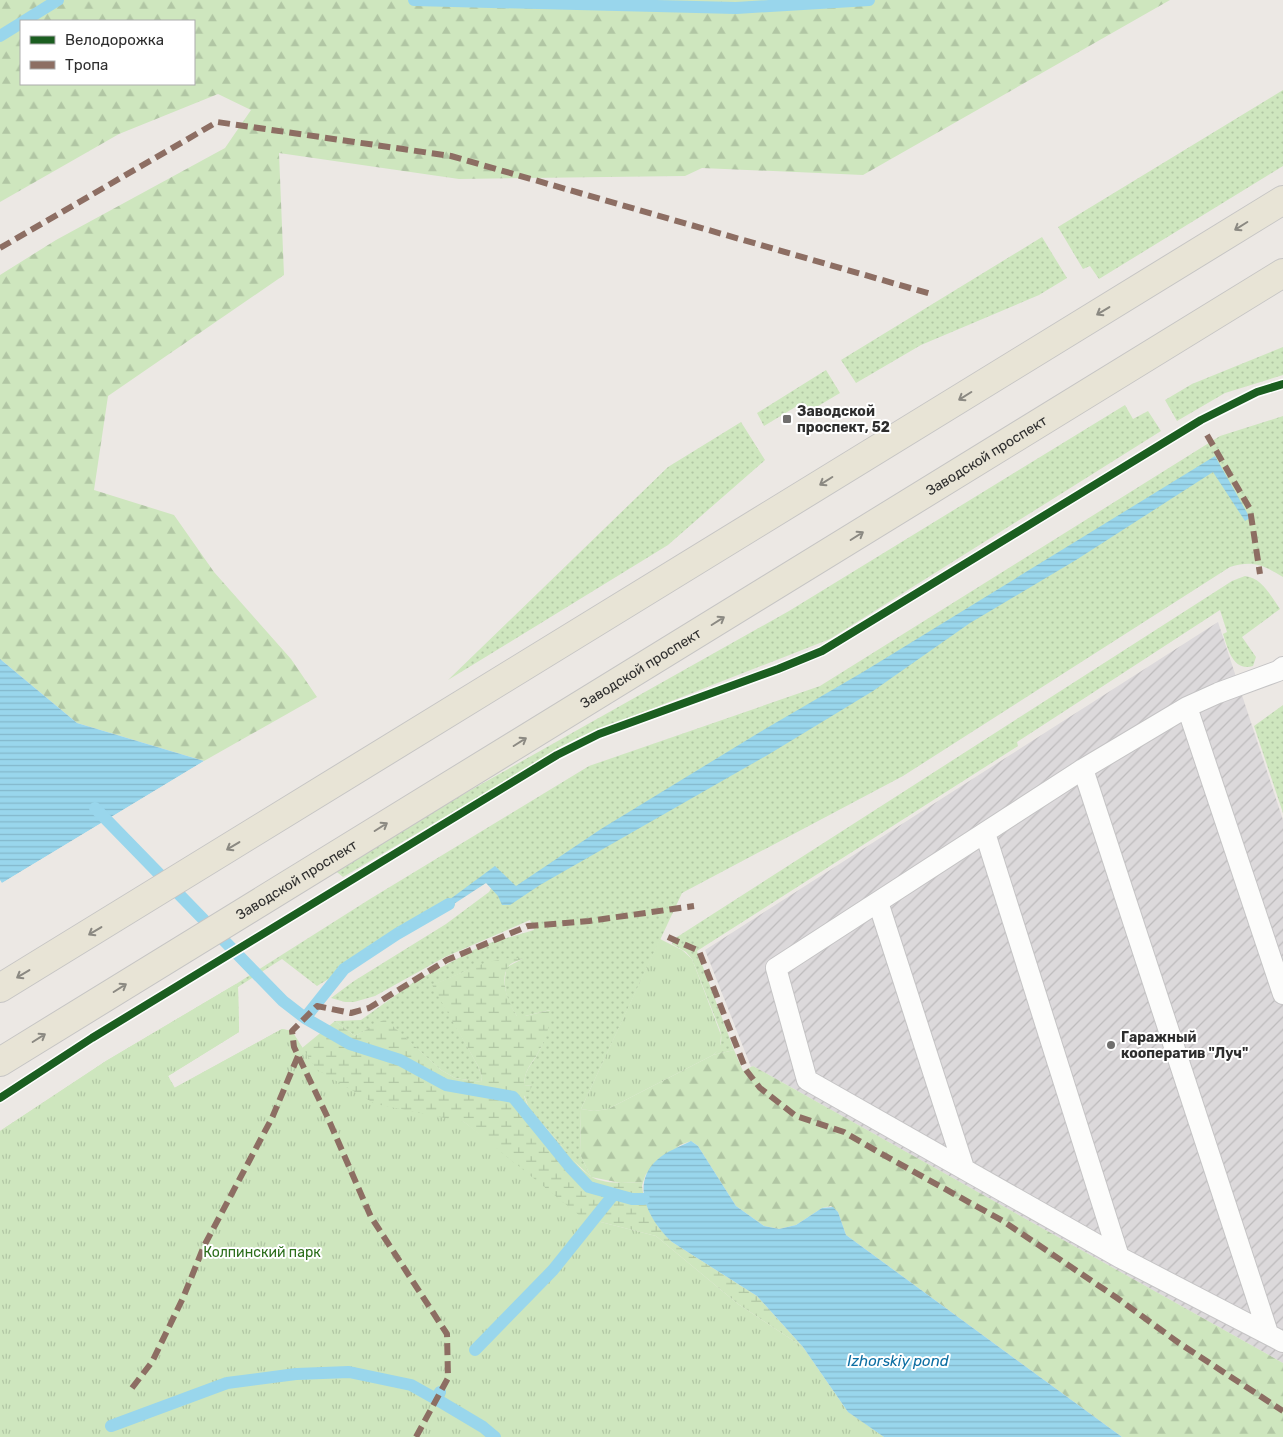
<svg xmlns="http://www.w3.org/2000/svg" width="1283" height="1437" viewBox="0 0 1283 1437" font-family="Rubik,sans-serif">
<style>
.industrial{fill:url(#industrial-furrows)}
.grass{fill:url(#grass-dots)}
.forest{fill:url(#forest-firs);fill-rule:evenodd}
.wetland{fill:url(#wetland-marsh)}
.park{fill:url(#park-tufts)}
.water{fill:url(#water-rules)}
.pier{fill:#ece8e4}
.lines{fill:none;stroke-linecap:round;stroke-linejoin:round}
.stream{stroke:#99d6ec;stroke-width:12}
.service-casing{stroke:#c5c4c5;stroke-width:22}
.primary-casing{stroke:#c6c5c4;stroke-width:30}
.service{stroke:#fcfcfb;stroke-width:20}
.primary{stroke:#e8e4d6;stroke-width:28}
.quiet{stroke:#8d6e63;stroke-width:6;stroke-dasharray:12 6;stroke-linecap:butt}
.cycleway-casing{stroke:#fff;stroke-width:11}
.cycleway{stroke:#1b5e20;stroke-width:8}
.oneway{stroke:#8b8982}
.poi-dot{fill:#706f6e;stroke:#fff;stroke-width:2}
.labels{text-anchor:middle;stroke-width:4;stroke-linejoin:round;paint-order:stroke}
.poi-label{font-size:14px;font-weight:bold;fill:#2e2e2e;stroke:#fff;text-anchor:start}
.street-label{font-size:14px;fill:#2e2e2e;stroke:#fff}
.park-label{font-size:14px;fill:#2c6e1b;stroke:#fff}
.water-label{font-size:15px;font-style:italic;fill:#0d6fa3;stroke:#fff}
</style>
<defs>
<pattern id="industrial-furrows" width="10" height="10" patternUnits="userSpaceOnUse" patternTransform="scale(1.25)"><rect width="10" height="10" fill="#dcd9db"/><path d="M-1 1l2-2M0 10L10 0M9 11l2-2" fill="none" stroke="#bdbbbc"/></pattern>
<pattern id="grass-dots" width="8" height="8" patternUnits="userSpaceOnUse" patternTransform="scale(1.25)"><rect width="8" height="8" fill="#cee6be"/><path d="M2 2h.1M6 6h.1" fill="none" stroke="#b1c6a4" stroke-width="1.8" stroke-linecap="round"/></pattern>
<pattern id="forest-firs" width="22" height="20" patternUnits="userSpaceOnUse" patternTransform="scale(1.25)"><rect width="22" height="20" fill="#cee6be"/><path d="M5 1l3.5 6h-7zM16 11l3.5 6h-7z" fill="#b1c6a4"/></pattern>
<pattern id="wetland-marsh" width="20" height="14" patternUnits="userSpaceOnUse" patternTransform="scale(1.25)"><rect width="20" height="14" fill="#cee6be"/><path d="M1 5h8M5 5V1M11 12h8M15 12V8" fill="none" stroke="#b1c6a4"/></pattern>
<pattern id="park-tufts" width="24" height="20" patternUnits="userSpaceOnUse" patternTransform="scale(1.25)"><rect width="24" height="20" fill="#cee6be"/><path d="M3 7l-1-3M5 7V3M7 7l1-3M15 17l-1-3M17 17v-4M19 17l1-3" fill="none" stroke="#b1c6a4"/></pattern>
<pattern id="water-rules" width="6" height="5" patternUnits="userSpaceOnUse" patternTransform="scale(1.25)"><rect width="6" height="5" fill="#99d6ec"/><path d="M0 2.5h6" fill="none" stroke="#84b8cb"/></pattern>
</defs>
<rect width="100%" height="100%" fill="#ece8e4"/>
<!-- industrial -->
<path class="industrial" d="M 1218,622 L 1283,820 L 1283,1363 L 753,1066 L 751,1067 L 705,950 Z"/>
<!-- grass -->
<path class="grass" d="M 1283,90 L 1283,166 L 1099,279 L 1090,266 L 1083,269 L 1058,227 Z
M 1042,237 L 1067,278 L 1039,295 L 921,345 L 856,383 L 841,360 Z
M 1283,347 L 1283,375 L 1225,393 L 1177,421 L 1165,400 L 1192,384 Z
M 826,370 L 840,393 L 808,412 L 802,403 L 764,426 L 757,413 Z
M 1125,405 L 1133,419 L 1148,411 L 1161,431 L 830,639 L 580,737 L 558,748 L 536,763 L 343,877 L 332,868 L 789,611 Z
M 1283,416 L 1283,577 C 1263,565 1253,560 1230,567 L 903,776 L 682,893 L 581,1109 L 580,1154 L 591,1177 L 571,1158 L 558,1141 L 535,1116 L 529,1108 L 524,1095 L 532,1086 L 524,1085 C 525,1069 531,1066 538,1053 C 546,1039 548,1026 550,1010 L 525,1016 L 517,1016 C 506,1001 502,985 507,967 L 524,958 C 490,958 463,973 433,985 L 478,1066 L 482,1077 L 481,1082 L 455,1078 L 441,1070 L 385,1020 L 355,1036 L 335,1021 L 361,1020 L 414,982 L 483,945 L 534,930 L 530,920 L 445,957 L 375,996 L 354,1002 L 345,1002 L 331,998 L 354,981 L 446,924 L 489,892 L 493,885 L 489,881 L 317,986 L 282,959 L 238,987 L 239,1032 L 168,1076 L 175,1088 L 282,1029 L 292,1031 L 302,1048 L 464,1122 L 848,1412 L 884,1437 L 0,1131 L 106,1061 L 236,984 L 370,899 L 589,766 L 820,686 L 1220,436 Z
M 741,422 L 765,460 L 668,545 L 448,680 L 668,467 Z
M 1245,576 C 1262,578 1270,595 1280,609 L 1242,637 L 1256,657 L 1253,666 C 1233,672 1228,649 1223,634 L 1227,632 L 1220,610 L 1017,742 L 1018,746 L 697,951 L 734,1050 L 713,1055 C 721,1049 723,1039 720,1030 L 692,959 L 686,952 L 672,944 L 674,939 L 1232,581 Z
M 1283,705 L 1283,813 L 1254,726 Z"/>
<!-- forest -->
<path class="forest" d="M 0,0 L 1170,0 L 863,175 L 702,168 L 685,176 L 459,179 L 279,153 L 284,275 L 108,396 L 94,490 L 174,515 L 214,572 L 291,659 L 317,697 L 204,761 L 77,723 L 0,659 L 0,275 L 56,240 L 225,148 L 251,110 L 218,94 L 119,134 L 0,202 ZM 21,21 L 194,21 L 194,84 L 21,84 Z
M 734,1050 L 743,1071 L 753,1066 L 1283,1363 L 1283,1437 L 1122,1437 L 846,1235 L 838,1212 L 831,1206 L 822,1208 L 796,1225 L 779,1229 L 764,1226 L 736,1206 L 698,1146 L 691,1141 L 680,1145 L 646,1174 L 643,1182 L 621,1183 L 591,1177 L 580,1154 L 581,1109 L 594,1111 L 608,1109 L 713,1055 Z"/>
<!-- wetland -->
<path class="wetland" d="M 510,958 L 525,958 C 520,960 511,962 508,967 C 499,980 509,1005 517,1016 L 525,1016 L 551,1010 C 550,1026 546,1039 538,1053 C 531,1065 525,1069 524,1085 L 532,1086 L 529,1092 L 524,1096 C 529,1114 544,1125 556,1139 C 567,1151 576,1166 590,1176 C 604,1185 628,1183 643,1182 L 642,1186 L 644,1199 L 651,1215 L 659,1228 L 672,1242 L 757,1296 L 803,1347 L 738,1304 L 656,1236 L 581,1217 L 464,1122 L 375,1104 L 316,1069 L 302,1048 L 335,1021 L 355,1036 L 385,1019 L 441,1070 L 455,1078 L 481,1082 L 482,1077 L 478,1066 L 432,985 L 487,962 Z"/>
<!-- park -->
<path class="park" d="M 660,939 L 682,950 L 692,959 L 721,1035 L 720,1049 L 713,1055 L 608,1109 L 594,1111 L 581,1109 Z
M 236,984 L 238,987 L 239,1032 L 168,1076 L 174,1088 L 282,1029 L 292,1031 L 316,1069 L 375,1104 L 464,1122 L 581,1217 L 656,1236 L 738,1304 L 803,1347 L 848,1412 L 884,1437 L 0,1437 L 0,1131 L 106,1061 Z"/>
<!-- water -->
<path class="water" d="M 1215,456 L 1250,518 L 1245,521 L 1213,472 L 1076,560 L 970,623 L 873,691 L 771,753 L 540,885 L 510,905 L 502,905 L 498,896 L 486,883 L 437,915 L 434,911 L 495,866 L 516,886 L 601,829 L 760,732 L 863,672 Z
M 0,659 L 77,723 L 204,761 L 2,883 L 0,880 Z
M 691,1141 L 698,1146 L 736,1206 L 764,1226 L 779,1229 L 796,1225 L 822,1208 L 833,1207 L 838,1212 L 846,1235 L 1122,1437 L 884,1437 L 848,1412 L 803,1347 L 757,1296 L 672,1242 C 650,1222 629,1185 657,1160 C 667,1151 679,1147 691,1141 Z"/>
<!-- pier -->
<path class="pier" d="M 204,761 L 205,763 L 3,885 L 2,883 Z"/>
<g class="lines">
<!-- stream -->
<path class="stream" d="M 414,0 L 736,8 L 869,0
M 24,21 L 58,0
M 0,36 L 21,23
M 95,808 L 283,1001 L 305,1018 L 350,1044 L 400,1060 L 446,1085 L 513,1097 L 570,1167 L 589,1187 L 632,1199 L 644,1199
M 305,1018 L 344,969 L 397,934 L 449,904
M 475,1350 L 553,1270 L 614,1194
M 436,1399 L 483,1427 L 495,1437
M 111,1426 L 227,1383 L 296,1374 L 349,1372 L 411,1385 L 436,1399 L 440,1392"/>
<!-- service casing -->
<g class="service-casing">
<path id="service" d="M 1283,667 L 1278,671 L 1218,693 L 1187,707 L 1083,769 L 776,968 L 807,1080 L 1119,1257 L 1283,1342
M 1187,707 L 1283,994
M 1083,769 L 1268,1333
M 985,833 L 1119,1257
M 878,902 L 964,1168"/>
</g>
<!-- primary casing -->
<g class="primary-casing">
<g id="primary">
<path d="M 0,988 L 1283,200"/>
<path id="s1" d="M 0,1062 L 1283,273"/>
</g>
</g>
<!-- service -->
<use href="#service" class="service"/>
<!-- primary -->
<use href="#primary" class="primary"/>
<!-- quiet -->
<path class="quiet" d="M 0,248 L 217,122 L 451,156 L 931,294
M 1207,435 L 1250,509 L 1260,574
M 668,937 L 699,951 L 746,1070 L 760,1088 L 796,1116 L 844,1132 L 880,1153 L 1003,1221 L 1117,1298 L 1179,1343 L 1283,1411
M 132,1388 L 152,1362 L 183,1298 L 204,1246 L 272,1118 L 298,1056
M 416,1437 L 448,1378 L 447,1334 L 371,1217 L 327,1116 L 294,1047 L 292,1031 L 317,1006 L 351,1013 L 369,1008 L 447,960 L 528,926 L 589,921 L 694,906"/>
<!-- cycleway casing -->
<g class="cycleway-casing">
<path id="cycleway" d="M 0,1098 L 92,1038 L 557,755 L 599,734 L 778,669 L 822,651 L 1201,420 L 1257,392 L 1283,384"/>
</g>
<!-- cycleway -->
<use href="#cycleway" class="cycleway"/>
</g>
<!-- one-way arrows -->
<defs><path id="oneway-shaft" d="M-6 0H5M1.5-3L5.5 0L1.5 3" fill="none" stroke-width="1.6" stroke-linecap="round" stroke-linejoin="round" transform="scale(1.25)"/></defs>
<g class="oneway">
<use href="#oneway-shaft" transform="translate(1241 226) rotate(148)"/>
<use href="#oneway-shaft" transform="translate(1103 311) rotate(149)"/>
<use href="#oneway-shaft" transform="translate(965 396) rotate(148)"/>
<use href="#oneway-shaft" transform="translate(826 481) rotate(148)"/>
<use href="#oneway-shaft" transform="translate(857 536) rotate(-32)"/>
<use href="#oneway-shaft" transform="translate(718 621) rotate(-32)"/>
<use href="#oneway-shaft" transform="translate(520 742) rotate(-32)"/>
<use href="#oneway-shaft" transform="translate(381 827) rotate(-32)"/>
<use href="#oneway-shaft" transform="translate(233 846) rotate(149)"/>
<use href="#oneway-shaft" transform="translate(95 931) rotate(149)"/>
<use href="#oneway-shaft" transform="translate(23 974) rotate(149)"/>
<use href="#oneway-shaft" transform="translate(120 988) rotate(-32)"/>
<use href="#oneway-shaft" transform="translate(39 1038) rotate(-32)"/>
</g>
<!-- markers -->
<g class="poi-dot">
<rect x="782" y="414" width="10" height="10" rx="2.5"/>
<circle cx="1111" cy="1045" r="5"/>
</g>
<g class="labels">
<!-- poi labels -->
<g class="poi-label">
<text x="797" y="416">Заводской<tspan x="797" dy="16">проспект, 52</tspan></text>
<text x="1121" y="1042">Гаражный<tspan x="1121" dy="16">кооператив "Луч"</tspan></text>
</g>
<!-- street labels -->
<g class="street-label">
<text dy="5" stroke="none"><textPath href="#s1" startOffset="1158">Заводской проспект</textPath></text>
<text dy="5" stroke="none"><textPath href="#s1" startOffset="752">Заводской проспект</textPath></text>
<text dy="5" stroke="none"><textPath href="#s1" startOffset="348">Заводской проспект</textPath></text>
</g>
<!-- park labels -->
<g class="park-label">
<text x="262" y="1257">Колпинский парк</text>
</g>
<!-- water labels -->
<g class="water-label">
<text x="898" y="1366">Izhorskiy pond</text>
</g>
</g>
<!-- legend -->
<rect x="20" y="20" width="175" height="65" fill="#ffffff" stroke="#ababab"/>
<rect x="30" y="36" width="25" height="8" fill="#1b5e20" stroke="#ababab"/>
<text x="65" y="45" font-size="15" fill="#2e2e2e">Велодорожка</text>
<rect x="30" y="61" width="25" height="8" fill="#8d6e63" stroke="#ababab"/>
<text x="65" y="70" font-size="15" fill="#2e2e2e">Тропа</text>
</svg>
